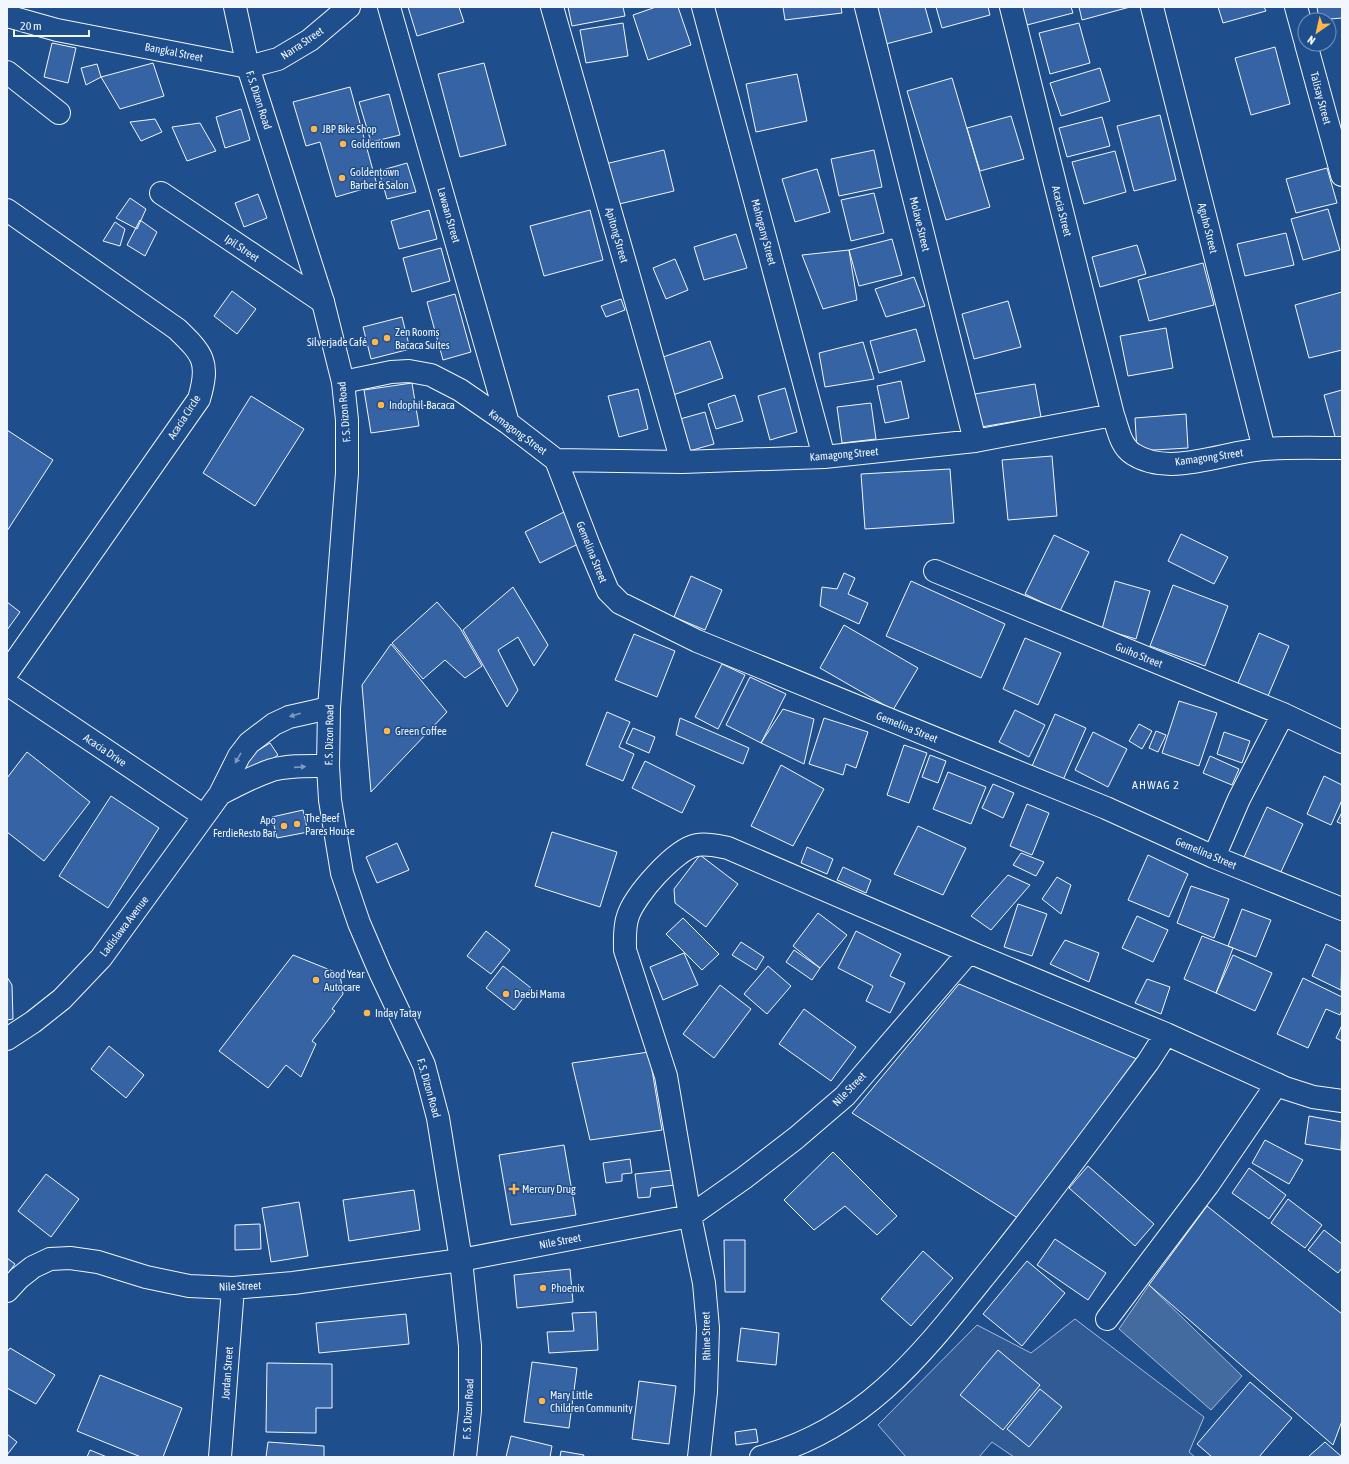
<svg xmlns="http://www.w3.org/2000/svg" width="1349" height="1464" viewBox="0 0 1349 1464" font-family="'Asap Condensed',sans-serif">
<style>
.green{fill:#305b95;stroke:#a8bbd7}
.water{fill:#446ba0;stroke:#a8bbd7}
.building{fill:#3563a3;stroke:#f2f6ff}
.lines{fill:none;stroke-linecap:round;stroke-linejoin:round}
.street-casing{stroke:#f2f6ff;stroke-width:24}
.primary-casing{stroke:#f2f6ff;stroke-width:24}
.street{stroke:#1f4e8c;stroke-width:22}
.primary{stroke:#1f4e8c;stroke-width:22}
.oneway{fill:#7e9ac0}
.poi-dot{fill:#ffb74d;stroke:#1f4e8c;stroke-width:1.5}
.labels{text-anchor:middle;stroke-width:3;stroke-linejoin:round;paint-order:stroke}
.street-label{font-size:11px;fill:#f2f6ff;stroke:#1f4e8c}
.poi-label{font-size:11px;fill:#f2f6ff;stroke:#1f4e8c;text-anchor:start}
.neighbourhood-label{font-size:12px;letter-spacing:1px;fill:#f2f6ff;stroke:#1f4e8c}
</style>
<rect width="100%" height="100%" fill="#1f4e8c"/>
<!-- green -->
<path class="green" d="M 1075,1319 L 1204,1417 L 1189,1452 L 1195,1457 L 1014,1457 L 992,1442 L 979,1457 L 906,1457 L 878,1425 L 977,1325 L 1031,1353 Z"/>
<!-- water -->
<path class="water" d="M 1149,1285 L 1242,1376 L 1211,1410 L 1119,1329 Z"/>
<!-- building -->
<path class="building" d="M 408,7 L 459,7 L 464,22 L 417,36 Z
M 568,7 L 623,7 L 625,16 L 572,26 Z
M 656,7 L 678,7 L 691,45 L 648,60 L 633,15 Z
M 783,7 L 841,7 L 842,13 L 785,20 Z
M 881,7 L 925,7 L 932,32 L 882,45 L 873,9 Z
M 936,7 L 988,7 L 990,15 L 942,28 Z
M 1022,7 L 1071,7 L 1073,13 L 1027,25 Z
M 1079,7 L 1130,7 L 1082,20 Z
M 1218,7 L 1264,7 L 1266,11 L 1223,23 Z
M 1317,7 L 1342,7 L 1342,18 L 1319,20 Z
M 623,23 L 628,56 L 586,63 L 580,30 Z
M 1079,23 L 1090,63 L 1050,74 L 1039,33 Z
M 52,43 L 76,48 L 68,83 L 44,77 Z
M 1275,47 L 1290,104 L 1251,115 L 1235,58 Z
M 153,63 L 164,96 L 120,109 L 101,77 Z
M 484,63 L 506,145 L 460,157 L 438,74 Z
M 97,64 L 101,77 L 86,85 L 81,68 Z
M 1100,68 L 1110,101 L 1061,116 L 1050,83 Z
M 797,74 L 807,121 L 756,132 L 746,84 Z
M 952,78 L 990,207 L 946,220 L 907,91 Z
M 350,87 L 377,185 L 336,197 L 320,142 L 306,146 L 293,102 Z
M 389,94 L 400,135 L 371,142 L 359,102 Z
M 241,109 L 250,140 L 225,148 L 216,117 Z
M 1160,115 L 1176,180 L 1134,191 L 1117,126 Z
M 1011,116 L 1024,159 L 980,171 L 967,128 Z
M 1102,117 L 1110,146 L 1067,157 L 1059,128 Z
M 155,119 L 162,132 L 141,141 L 130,122 Z
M 200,123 L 216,151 L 187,161 L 172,127 Z
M 664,150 L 674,191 L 615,205 L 605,164 Z
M 874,150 L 882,187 L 839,196 L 831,159 Z
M 1115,151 L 1126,192 L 1084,204 L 1072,162 Z
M 407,163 L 416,192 L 387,199 L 379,171 Z
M 1327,168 L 1337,203 L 1296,213 L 1286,179 Z
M 817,169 L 830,212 L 795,222 L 782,179 Z
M 874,193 L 884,233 L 851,241 L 841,200 Z
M 258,194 L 267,218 L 244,227 L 235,203 Z
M 130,198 L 146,209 L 137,229 L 116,218 Z
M 1328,209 L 1340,250 L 1303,260 L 1291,219 Z
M 429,210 L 437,239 L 399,249 L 391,221 Z
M 590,210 L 603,260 L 544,276 L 530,226 Z
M 140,220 L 157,232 L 145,256 L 127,245 Z
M 115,222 L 125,229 L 120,246 L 103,241 Z
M 1286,233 L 1294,265 L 1245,276 L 1237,244 Z
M 736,234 L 747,268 L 704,280 L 694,247 Z
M 892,239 L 902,275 L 859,286 L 849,250 Z
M 1137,245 L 1146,274 L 1100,287 L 1092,257 Z
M 441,248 L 450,281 L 412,292 L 403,258 Z
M 849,250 L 857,300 L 823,309 L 802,255 Z
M 675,259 L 688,290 L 666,299 L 653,268 Z
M 1203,263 L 1214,305 L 1149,321 L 1138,280 Z
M 914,277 L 925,306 L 886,317 L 875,289 Z
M 232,291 L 256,309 L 237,334 L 214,316 Z
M 1342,292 L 1342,350 L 1309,358 L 1295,305 Z
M 455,294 L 471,352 L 443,360 L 427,302 Z
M 621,299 L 625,310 L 606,317 L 601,306 Z
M 1008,301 L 1021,347 L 974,359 L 962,314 Z
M 402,317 L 410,349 L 371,359 L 363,327 Z
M 1166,328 L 1173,368 L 1128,376 L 1120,336 Z
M 916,329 L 925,361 L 879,373 L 870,341 Z
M 710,341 L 723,378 L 673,395 L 660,358 Z
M 863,342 L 874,379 L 825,387 L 819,353 Z
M 901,381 L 909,418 L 885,423 L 877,386 Z
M 412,383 L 419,426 L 371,433 L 364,390 Z
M 1035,384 L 1041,417 L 981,427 L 975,394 Z
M 785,388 L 797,432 L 770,440 L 758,396 Z
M 638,389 L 648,429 L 619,437 L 608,396 Z
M 1342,390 L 1342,443 L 1337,444 L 1324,395 Z
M 735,395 L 743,421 L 716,429 L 708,404 Z
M 251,396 L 304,429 L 255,506 L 203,473 Z
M 871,403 L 876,439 L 842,443 L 837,407 Z
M 705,412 L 714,444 L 682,453 L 673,421 Z
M 1186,414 L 1188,448 L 1137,451 L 1135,418 Z
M 7,430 L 53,460 L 7,531 Z
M 1052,456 L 1057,516 L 1008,520 L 1002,460 Z
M 950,469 L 954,523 L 865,529 L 861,474 Z
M 564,512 L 580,543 L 540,563 L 525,532 Z
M 1181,534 L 1228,557 L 1214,584 L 1168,561 Z
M 1054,535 L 1089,552 L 1060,611 L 1025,594 Z
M 844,573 L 855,578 L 848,594 L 868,603 L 859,624 L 820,606 L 822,587 L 837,589 Z
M 691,576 L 722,590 L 705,630 L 674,617 Z
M 911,581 L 1005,624 L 981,678 L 886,636 Z
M 1115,581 L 1150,591 L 1136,639 L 1102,629 Z
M 1173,585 L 1228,606 L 1205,666 L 1150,646 Z
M 513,587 L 548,645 L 534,666 L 518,637 L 498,650 L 518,690 L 507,707 L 463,630 Z
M 7,602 L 20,612 L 7,630 Z
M 437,602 L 460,628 L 482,666 L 465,678 L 445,660 L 423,679 L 392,643 Z
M 844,625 L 918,668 L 893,710 L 820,668 Z
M 1259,633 L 1289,646 L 1268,696 L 1238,683 Z
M 634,634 L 675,651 L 657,697 L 615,680 Z
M 1025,638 L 1061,653 L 1038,705 L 1003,689 Z
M 391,644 L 447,712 L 371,792 L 362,685 Z
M 722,664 L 745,675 L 718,729 L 695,717 Z
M 750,677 L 786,694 L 761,743 L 726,725 Z
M 1179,701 L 1217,713 L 1199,766 L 1162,753 Z
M 783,709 L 814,719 L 804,764 L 761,743 Z
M 1015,710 L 1045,725 L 1029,757 L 999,742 Z
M 607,712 L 630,722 L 619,747 L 634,754 L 623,781 L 586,765 Z
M 1055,714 L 1086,728 L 1063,780 L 1032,766 Z
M 680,718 L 749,748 L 743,764 L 676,735 Z
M 824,718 L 868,732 L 856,768 L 846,764 L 843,775 L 809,764 Z
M 1139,724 L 1152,731 L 1142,749 L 1129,741 Z
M 633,728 L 655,737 L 649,753 L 626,743 Z
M 1156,731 L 1166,735 L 1158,752 L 1149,748 Z
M 1093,732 L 1127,749 L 1108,787 L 1075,770 Z
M 1224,732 L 1250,741 L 1242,763 L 1217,754 Z
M 270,743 L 278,755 L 249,774 L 241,761 Z
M 904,745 L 927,753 L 909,803 L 887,795 Z
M 27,752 L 90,802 L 44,861 L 7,832 L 7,778 Z
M 930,755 L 946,761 L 938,783 L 922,777 Z
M 1210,756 L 1239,769 L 1232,785 L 1203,773 Z
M 645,761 L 695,786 L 682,813 L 632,788 Z
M 781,765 L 824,789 L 793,846 L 751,826 Z
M 948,772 L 986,787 L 971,824 L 933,809 Z
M 1324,776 L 1342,785 L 1342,800 L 1331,825 L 1307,814 Z
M 993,784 L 1014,793 L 1003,818 L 982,808 Z
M 111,796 L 159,828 L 108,908 L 59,876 Z
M 1027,804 L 1049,813 L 1032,855 L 1010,846 Z
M 1267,807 L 1303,824 L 1280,874 L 1244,857 Z
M 303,810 L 308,832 L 277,838 L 272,817 Z
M 1342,812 L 1342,824 L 1337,822 Z
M 918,826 L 966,848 L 943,895 L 894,874 Z
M 552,832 L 617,852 L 600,907 L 535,886 Z
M 397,843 L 409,870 L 377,883 L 366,857 Z
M 807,847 L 833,859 L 827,874 L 801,863 Z
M 1021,853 L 1044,862 L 1036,876 L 1013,865 Z
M 700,855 L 738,884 L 706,927 L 675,903 L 674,889 Z
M 1148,855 L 1188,874 L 1169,917 L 1128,900 Z
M 843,867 L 871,880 L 866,893 L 837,880 Z
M 1008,875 L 1030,885 L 991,930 L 971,916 Z
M 1057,877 L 1071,885 L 1061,914 L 1042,899 Z
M 1191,886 L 1229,899 L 1214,938 L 1177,923 Z
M 1018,904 L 1047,914 L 1032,956 L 1004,947 Z
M 1242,909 L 1271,920 L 1256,957 L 1228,946 Z
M 818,913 L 847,935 L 820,968 L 793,946 Z
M 1137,916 L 1168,930 L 1153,962 L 1122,948 Z
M 683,918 L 719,954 L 702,970 L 666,934 Z
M 486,931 L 510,950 L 491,974 L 467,956 Z
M 856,931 L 901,954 L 890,976 L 905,983 L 890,1013 L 866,1001 L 873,986 L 838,968 Z
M 1202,936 L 1233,948 L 1216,993 L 1184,979 Z
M 1065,940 L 1099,953 L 1089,982 L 1050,964 Z
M 741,942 L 764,957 L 756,970 L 732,955 Z
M 1326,944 L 1342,952 L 1341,990 L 1312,976 Z
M 794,950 L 820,968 L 812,980 L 786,962 Z
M 684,953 L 698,985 L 663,1000 L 650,967 Z
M 293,955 L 340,974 L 343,994 L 332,1009 L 335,1011 L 312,1041 L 316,1044 L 301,1077 L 286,1065 L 268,1088 L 219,1051 Z
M 1233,955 L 1272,973 L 1255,1011 L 1216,993 Z
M 503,966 L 531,988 L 514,1010 L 486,988 Z
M 768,966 L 791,986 L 767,1014 L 744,994 Z
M 7,977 L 12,985 L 13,1019 L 7,1020 Z
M 1303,978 L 1342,997 L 1342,1010 L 1340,1015 L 1326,1009 L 1308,1048 L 1277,1034 Z
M 1147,979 L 1170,987 L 1161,1014 L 1135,1003 Z
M 959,984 L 1144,1062 L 1024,1222 L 852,1113 Z
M 720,985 L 751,1009 L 714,1058 L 683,1034 Z
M 804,1009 L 856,1047 L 831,1081 L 779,1044 Z
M 1342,1025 L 1342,1041 L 1336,1038 Z
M 109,1046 L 144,1075 L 126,1098 L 91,1069 Z
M 649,1052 L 662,1130 L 590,1140 L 572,1063 Z
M 1309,1116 L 1342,1122 L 1341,1150 L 1305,1144 Z
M 1265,1140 L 1303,1160 L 1289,1184 L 1252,1163 Z
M 564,1145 L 576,1215 L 511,1225 L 499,1155 Z
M 833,1152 L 897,1216 L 877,1235 L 845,1206 L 814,1230 L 784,1200 Z
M 630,1159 L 632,1173 L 622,1174 L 622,1181 L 606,1183 L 603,1163 Z
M 1088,1166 L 1154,1224 L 1135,1246 L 1069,1188 Z
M 1249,1168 L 1286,1195 L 1269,1219 L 1232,1193 Z
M 673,1170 L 675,1185 L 651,1188 L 650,1197 L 638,1198 L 635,1174 Z
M 46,1174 L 79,1199 L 51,1237 L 18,1211 Z
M 414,1190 L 420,1230 L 349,1241 L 343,1200 Z
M 1288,1199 L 1322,1225 L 1305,1248 L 1271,1223 Z
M 299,1202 L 308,1256 L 271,1262 L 262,1208 Z
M 1207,1206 L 1342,1314 L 1342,1421 L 1333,1445 L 1149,1285 Z
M 260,1224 L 261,1249 L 235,1250 L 235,1225 Z
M 1324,1230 L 1342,1244 L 1342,1268 L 1338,1273 L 1308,1250 Z
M 1055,1239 L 1106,1273 L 1088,1300 L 1037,1265 Z
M 724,1240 L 745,1240 L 745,1292 L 725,1292 Z
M 923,1251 L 953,1278 L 911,1326 L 881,1299 Z
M 7,1258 L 15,1264 L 7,1275 Z
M 1027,1261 L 1065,1293 L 1022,1346 L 983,1314 Z
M 570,1269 L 573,1302 L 517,1308 L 514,1275 Z
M 596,1312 L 598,1350 L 549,1353 L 547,1332 L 574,1331 L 572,1313 Z
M 406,1314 L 409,1344 L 319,1353 L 316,1323 Z
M 741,1328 L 779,1333 L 776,1365 L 737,1361 Z
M 10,1348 L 55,1375 L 36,1404 L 7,1388 L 7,1352 Z
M 998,1350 L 1040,1385 L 1003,1430 L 960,1395 Z
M 532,1362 L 577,1368 L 569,1428 L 524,1422 Z
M 267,1363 L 332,1364 L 332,1408 L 316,1408 L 316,1433 L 266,1432 Z
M 100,1375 L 182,1408 L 163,1457 L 141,1457 L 77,1431 Z
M 639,1381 L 676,1386 L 669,1444 L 632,1439 Z
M 1250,1382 L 1292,1418 L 1259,1457 L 1212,1457 L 1197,1444 Z
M 1040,1389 L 1062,1407 L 1029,1447 L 1007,1429 Z
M 756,1429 L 758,1442 L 736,1445 L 735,1432 Z
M 7,1434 L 17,1442 L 7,1455 Z
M 511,1436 L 552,1446 L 550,1457 L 506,1457 Z
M 268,1442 L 324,1446 L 324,1457 L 266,1457 Z
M 1325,1442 L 1342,1457 L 1308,1457 Z
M 90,1450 L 107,1457 L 87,1457 Z
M 561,1451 L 584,1455 L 583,1457 L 560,1457 Z"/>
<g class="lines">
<!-- street casing -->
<g class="street-casing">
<path id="street" d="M 389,7 L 508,423
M 552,7 L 682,462
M 703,7 L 824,457
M 866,7 L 975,441
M 1011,7 L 1113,415 C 1118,428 1120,446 1133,454 C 1170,478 1225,451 1265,449 C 1291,447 1317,448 1342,448
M 1152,7 L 1264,449
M 1296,7 L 1305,40
M 7,16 L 57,30 L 248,67 L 278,59 L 310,40 L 349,7
M 1306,44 L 1342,175
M 7,72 L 59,113
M 161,193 L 323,302
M 7,210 L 177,329 C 203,354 210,362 199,399 L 7,673
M 343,382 L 391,372 L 409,371 L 431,375 L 460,390 L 508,423 L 556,460 L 682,462 L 824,457 L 975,441 L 1113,415
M 556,460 L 589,546 L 608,591 L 620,603 L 697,641 L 1106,808 L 1214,857 L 1342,909
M 935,571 L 1283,714 L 1342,742
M 7,684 L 204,816
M 220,794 C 237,785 254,776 272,770 C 290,765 310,766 328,766
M 1214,857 L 1239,799 L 1283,714
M 7,1039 L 33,1022 L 62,999 L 101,958 L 220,794 L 239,756 L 249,743 L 274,724 L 289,717 L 329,708
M 7,1291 L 19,1278 L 33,1267 L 50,1259 L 70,1258 L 98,1262 L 146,1277 L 189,1286 L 233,1288 L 293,1283 L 461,1260 L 690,1216 L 744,1178 L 796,1138 L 845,1096 L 969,952
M 1107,1319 L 1208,1185 L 1277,1084
M 220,1457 L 233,1288
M 699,1457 L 706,1392 L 708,1328 L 704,1283 L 690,1216 L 666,1076 L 625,950 C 625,939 624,927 628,916 C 635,895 675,849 697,845 C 708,843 718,846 728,848 L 969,952 L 1166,1034 L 1285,1088 L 1313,1097 L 1342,1101
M 761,1457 C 872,1426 927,1347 996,1262 C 1048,1197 1098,1129 1148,1062 L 1166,1034"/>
</g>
<!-- primary casing -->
<g class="primary-casing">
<path id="primary" d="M 235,7 L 248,67 L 323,302 L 343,382 L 347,420 L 347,473 L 329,708 L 328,766 L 330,800 L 342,873 L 359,923 L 380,972 L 424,1065 L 438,1118 L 461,1260 L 470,1346 L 470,1410 L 465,1457"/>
</g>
<!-- street -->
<use href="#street" class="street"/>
<!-- primary -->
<use href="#primary" class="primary"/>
</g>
<!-- one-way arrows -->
<defs><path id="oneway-solid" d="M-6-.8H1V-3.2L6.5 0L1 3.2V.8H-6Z"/></defs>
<g class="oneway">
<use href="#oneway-solid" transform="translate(295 715) rotate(164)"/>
<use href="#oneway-solid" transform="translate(238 758) rotate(120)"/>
<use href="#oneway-solid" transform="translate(300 767) rotate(-4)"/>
</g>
<!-- markers -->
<g class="poi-dot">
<circle cx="314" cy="129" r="4"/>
<circle cx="343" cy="144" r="4"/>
<circle cx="342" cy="178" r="4"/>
<circle cx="387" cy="338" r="4"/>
<circle cx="375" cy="342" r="4"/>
<circle cx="381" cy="405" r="4"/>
<circle cx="387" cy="731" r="4"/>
<circle cx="297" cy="824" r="4"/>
<circle cx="284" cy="826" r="4"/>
<circle cx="316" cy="980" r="4"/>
<circle cx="506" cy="994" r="4"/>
<circle cx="367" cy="1013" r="4"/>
<path d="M512 1183h4v4h4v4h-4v4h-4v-4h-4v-4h4z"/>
<circle cx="543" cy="1288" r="4"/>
<circle cx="542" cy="1401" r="4"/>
</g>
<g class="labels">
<!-- street labels -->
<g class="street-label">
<text transform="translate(302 43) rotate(-34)" y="4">Narra Street</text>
<text transform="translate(174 52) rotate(11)" y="4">Bangkal Street</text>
<text transform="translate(1321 98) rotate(75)" y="4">Talisay Street</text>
<text transform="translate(259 100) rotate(72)" y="4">F. S. Dizon Road</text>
<text transform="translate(1062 211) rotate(76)" y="4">Acacia Street</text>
<text transform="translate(449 215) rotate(74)" y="4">Lawaan Street</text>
<text transform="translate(920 224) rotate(76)" y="4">Molave Street</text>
<text transform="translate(1208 228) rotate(76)" y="4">Aguho Street</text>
<text transform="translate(764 232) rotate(75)" y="4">Mahogany Street</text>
<text transform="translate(617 235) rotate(74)" y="4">Apitong Street</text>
<text transform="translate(242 248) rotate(34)" y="4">Ipil Street</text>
<text transform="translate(344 412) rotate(-95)" y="4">F. S. Dizon Road</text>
<text transform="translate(184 417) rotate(-57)" y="4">Acacia Circle</text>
<text transform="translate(518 432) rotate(36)" y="4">Kamagong Street</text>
<text transform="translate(844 454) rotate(-5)" y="4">Kamagong Street</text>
<text transform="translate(1209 457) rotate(-8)" y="4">Kamagong Street</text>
<text transform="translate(592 552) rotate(68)" y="4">Gemelina Street</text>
<text transform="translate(1139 655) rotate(22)" y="4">Guiho Street</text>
<text transform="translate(907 727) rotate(22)" y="4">Gemelina Street</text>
<text transform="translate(329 735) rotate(-89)" y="4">F. S. Dizon Road</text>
<text transform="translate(105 750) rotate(34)" y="4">Acacia Drive</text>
<text transform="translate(1206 853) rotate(23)" y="4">Gemelina Street</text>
<text transform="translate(124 926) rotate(-53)" y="4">Ladislawa Avenue</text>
<text transform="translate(429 1088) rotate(74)" y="4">F. S. Dizon Road</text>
<text transform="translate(849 1089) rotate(-46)" y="4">Nile Street</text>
<text transform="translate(560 1241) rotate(-11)" y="4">Nile Street</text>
<text transform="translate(240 1286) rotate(-2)" y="4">Nile Street</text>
<text transform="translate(706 1336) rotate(-91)" y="4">Rhine Street</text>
<text transform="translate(227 1373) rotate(-86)" y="4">Jordan Street</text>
<text transform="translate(468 1409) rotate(-87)" y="4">F. S. Dizon Road</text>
</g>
<!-- poi labels -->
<g class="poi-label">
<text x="322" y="133">JBP Bike Shop</text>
<text x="351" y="148">Goldentown</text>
<text x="350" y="176">Goldentown<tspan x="350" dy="13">Barber &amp; Salon</tspan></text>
<text x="395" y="336">Zen Rooms<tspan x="395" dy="13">Bacaca Suites</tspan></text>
<text x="367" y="346" text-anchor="end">Silverjade Café</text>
<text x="389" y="409">Indophil-Bacaca</text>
<text x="395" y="735">Green Coffee</text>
<text x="305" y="822">The Beef<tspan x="305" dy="13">Pares House</tspan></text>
<text x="276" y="824" text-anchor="end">Apo<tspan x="276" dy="13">FerdieResto Bar</tspan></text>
<text x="324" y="978">Good Year<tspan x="324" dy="13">Autocare</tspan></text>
<text x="514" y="998">Daebi Mama</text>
<text x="375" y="1017">Inday Tatay</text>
<text x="522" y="1193">Mercury Drug</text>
<text x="551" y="1292">Phoenix</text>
<text x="550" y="1399">Mary Little<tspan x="550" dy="13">Children Community</tspan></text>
</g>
<!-- neighbourhood labels -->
<g class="neighbourhood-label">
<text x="1156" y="789">AHWAG 2</text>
</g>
</g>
<!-- border -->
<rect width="1349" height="1464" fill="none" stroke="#f2f6ff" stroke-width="16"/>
<!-- north arrow -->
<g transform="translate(1317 32) rotate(214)"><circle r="19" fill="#1f4e8c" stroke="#7391ba"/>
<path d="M0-3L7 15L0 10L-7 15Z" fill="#ffb74d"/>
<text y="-6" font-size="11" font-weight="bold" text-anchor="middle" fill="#f2f6ff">N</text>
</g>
<!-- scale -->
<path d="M14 30v6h75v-6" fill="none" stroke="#f2f6ff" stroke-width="2"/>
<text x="20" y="30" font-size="12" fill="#f2f6ff" stroke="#1f4e8c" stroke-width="3" paint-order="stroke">20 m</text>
</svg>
